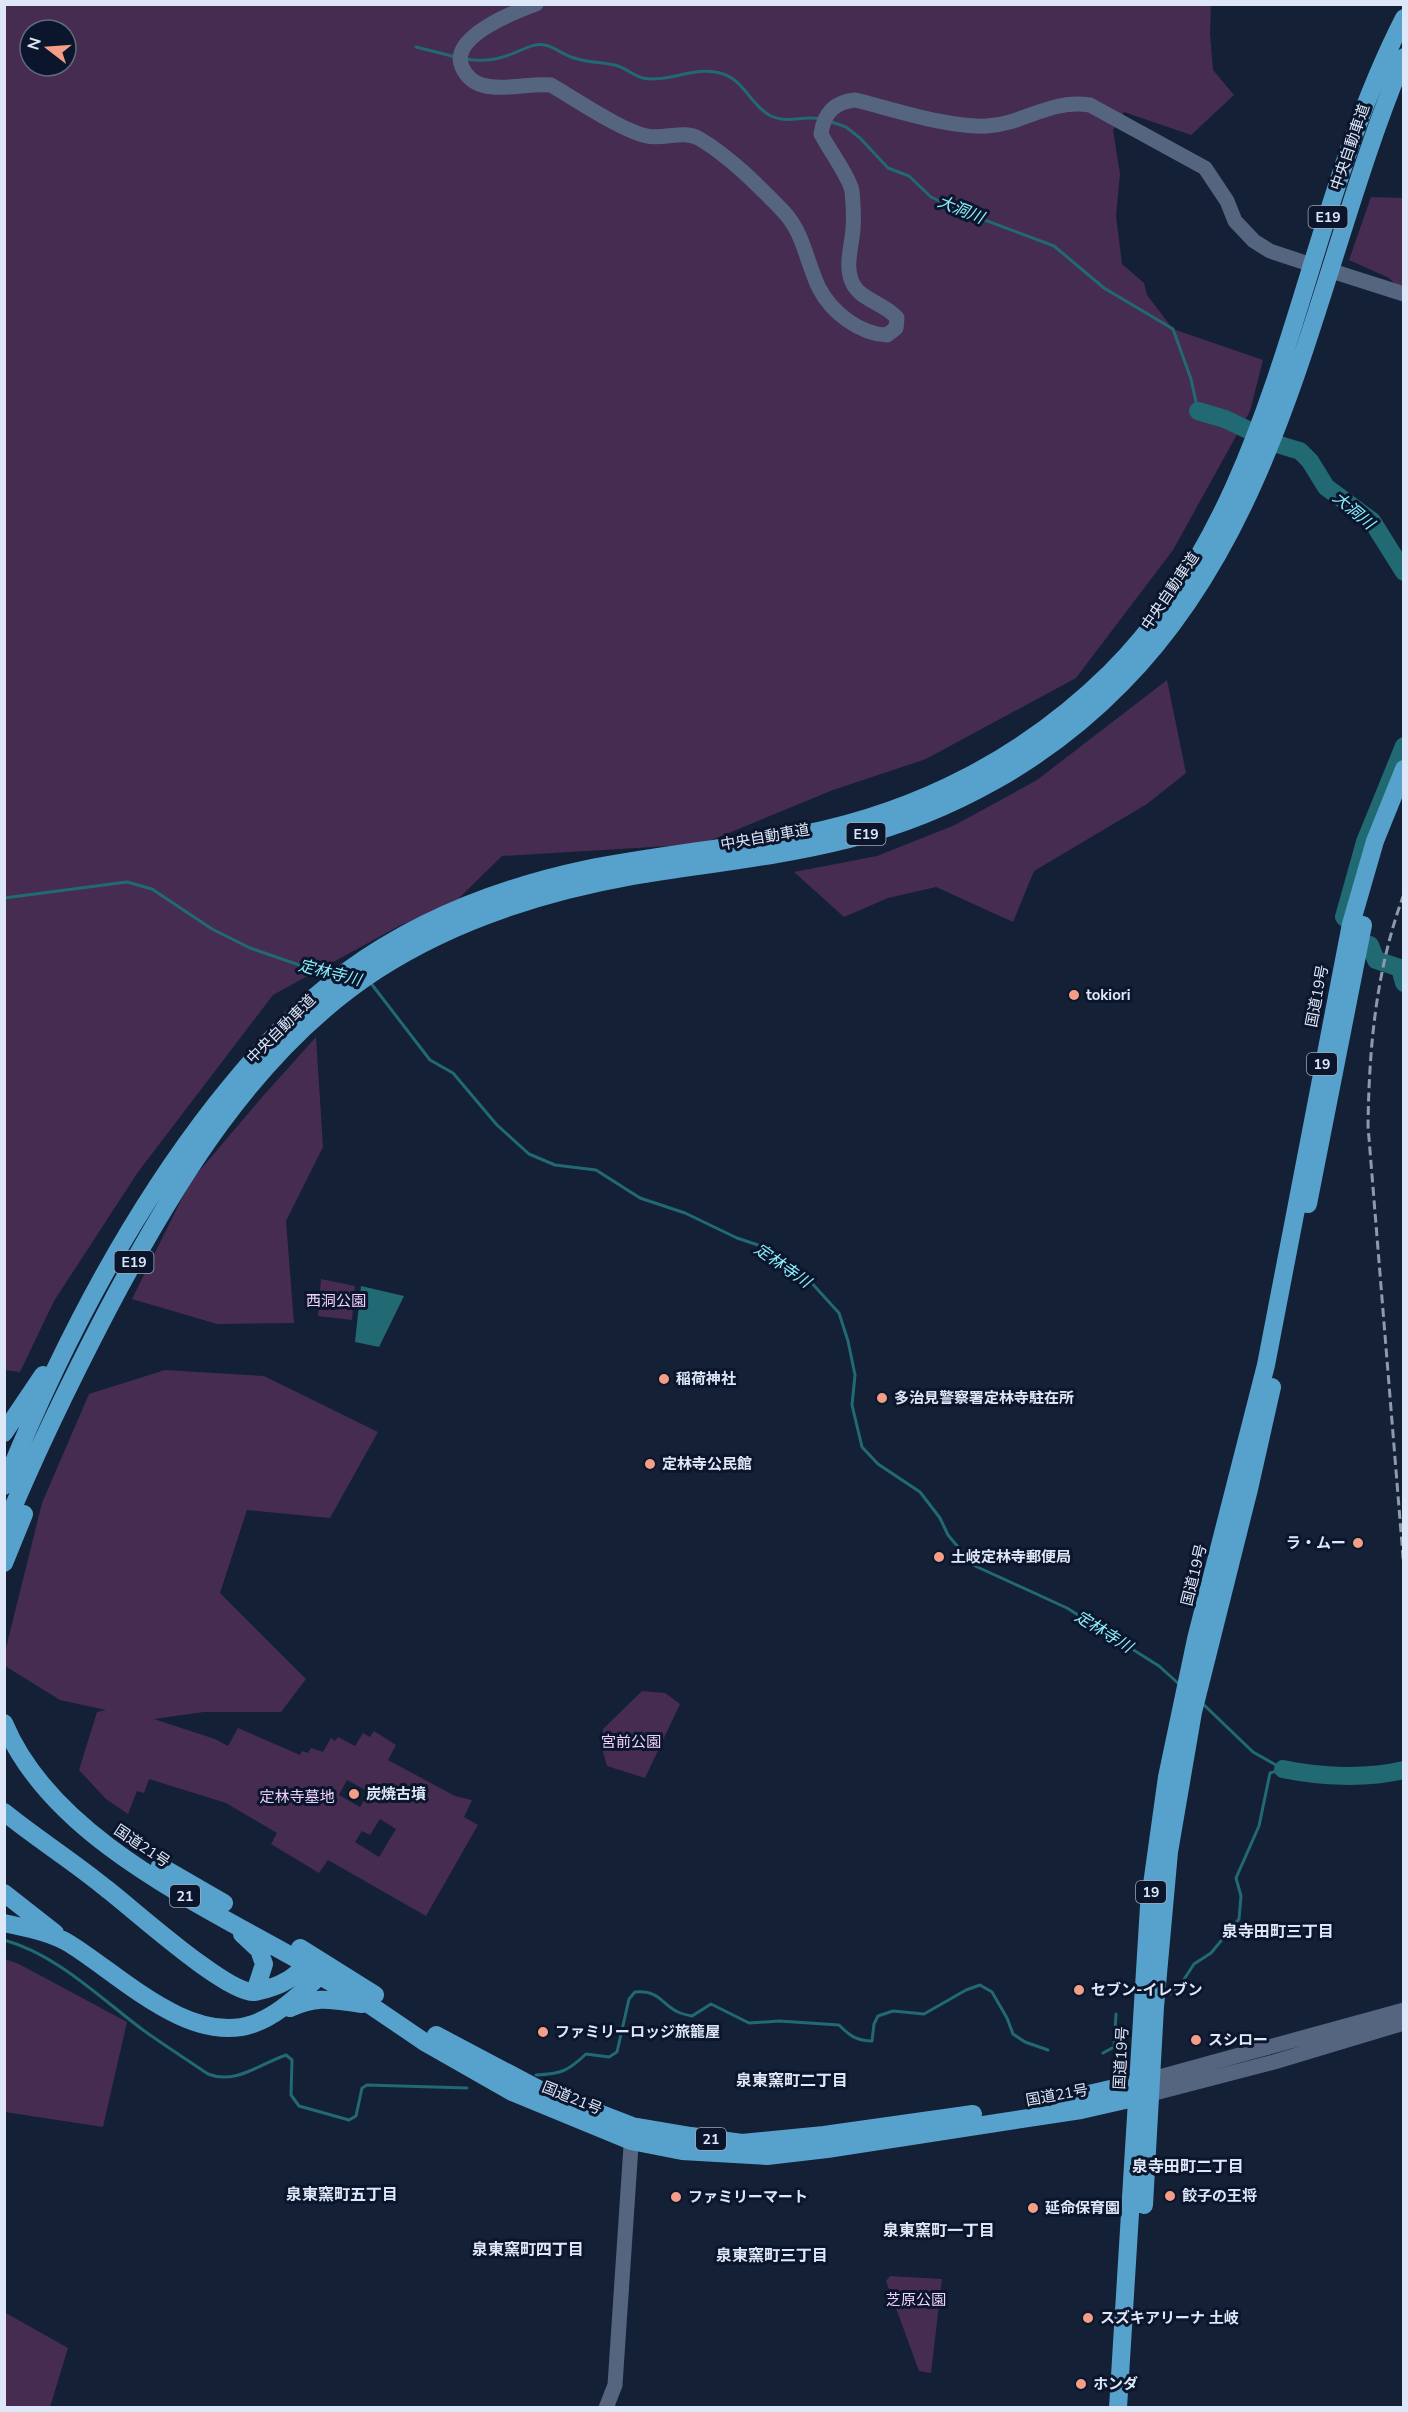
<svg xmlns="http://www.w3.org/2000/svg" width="1408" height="2412" viewBox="0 0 1408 2412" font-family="'Nunito Sans','Noto Sans JP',sans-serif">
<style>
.green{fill:#462c50;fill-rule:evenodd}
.water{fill:#216973}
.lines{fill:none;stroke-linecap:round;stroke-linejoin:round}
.stream{stroke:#216973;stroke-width:3}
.river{stroke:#216973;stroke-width:18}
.minor{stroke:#55647f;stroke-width:15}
.highway{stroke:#57a2cc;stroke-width:18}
.rail{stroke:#8f99ab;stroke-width:3;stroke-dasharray:9 4.5;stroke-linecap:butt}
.poi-dot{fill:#f49e87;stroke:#0b162c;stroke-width:2}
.labels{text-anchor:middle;stroke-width:6;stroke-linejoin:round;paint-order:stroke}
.shield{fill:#0b162c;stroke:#9fa8ba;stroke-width:1.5}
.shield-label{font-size:14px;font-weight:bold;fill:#dee7f7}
.street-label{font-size:15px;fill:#dee7f7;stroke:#0b162c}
.poi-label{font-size:15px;font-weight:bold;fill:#dee7f7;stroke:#0b162c;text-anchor:start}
.park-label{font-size:15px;fill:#f0d0fe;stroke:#0b162c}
.water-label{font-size:16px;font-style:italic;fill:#8ceefd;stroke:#0b162c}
.neighbourhood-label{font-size:16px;font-weight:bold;fill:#dee7f7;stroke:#0b162c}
</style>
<rect width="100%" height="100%" fill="#142036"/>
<!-- green -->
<path class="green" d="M 5,5 L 1211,5 L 1210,34 L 1213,70 L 1234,95 L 1191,135 L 1124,112 L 1113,130 L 1120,174 L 1116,216 L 1122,264 L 1144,283 L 1147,295 L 1173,329 L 1263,360 L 1250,411 L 1173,550 L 1076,678 L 926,759 L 833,790 L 702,844 L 502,856 L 449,908 L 401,925 L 273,995 L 138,1172 L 54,1301 L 20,1372 L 5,1370 ZM 30,30 L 66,30 L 66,66 L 30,66 Z
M 1371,197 L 1403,198 L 1403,292 L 1389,278 L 1349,260 Z
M 1167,680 L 1186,773 L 1147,804 L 1034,871 L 1013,922 L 936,887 L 888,898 L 844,917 L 794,872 L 877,856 L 955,825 L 1037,780 Z
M 316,1037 L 323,1147 L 286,1221 L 294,1323 L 217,1324 L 132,1299 L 190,1182 L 263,1096 Z
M 321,1279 L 355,1286 L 352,1320 L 318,1316 Z
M 165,1370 L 264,1376 L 378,1432 L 330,1518 L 247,1510 L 220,1593 L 306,1679 L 281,1712 L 204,1712 L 154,1719 L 215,1739 L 228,1746 L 238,1728 L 300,1755 L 302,1751 L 308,1753 L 311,1748 L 323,1752 L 331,1738 L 335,1741 L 338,1737 L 355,1746 L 363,1733 L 370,1737 L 374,1731 L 396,1745 L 388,1760 L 455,1796 L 472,1800 L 464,1817 L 478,1825 L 426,1916 L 328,1860 L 319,1873 L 271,1844 L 277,1833 L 226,1803 L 149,1779 L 144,1793 L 137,1791 L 128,1814 L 106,1799 L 79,1770 L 97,1712 L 106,1710 L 60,1700 L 5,1666 L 5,1652 L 42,1503 L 89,1394 ZM 347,1780 L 369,1792 L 360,1807 L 339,1795 ZM 380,1819 L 396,1829 L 379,1857 L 355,1842 L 362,1831 L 370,1835 Z
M 642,1691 L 665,1693 L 680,1704 L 645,1778 L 607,1766 L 602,1748 L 603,1729 Z
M 5,1959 L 19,1964 L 127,2022 L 103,2127 L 5,2112 Z
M 890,2276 L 942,2279 L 931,2373 L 919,2371 L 886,2281 Z
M 4,2312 L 68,2348 L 50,2407 L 5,2407 Z"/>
<!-- water -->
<path class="water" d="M 361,1286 L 404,1296 L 379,1347 L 355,1342 Z"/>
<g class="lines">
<!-- stream -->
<path class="stream" d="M 416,47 L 456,57
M 466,59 C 483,62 498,60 514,53 C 524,49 534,43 545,45 C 555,47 563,55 574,58 C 588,63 604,62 618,66 C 627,69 634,76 643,78 C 667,83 695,66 720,73 C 744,79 750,105 771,116 C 788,124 803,115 820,119
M 829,121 L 846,127 L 860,138 L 888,168 L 909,176 L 931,197 L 958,210 L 1054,246 L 1104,288 L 1173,329 L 1191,379 L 1198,411
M 4,898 L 127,882 L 152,889 L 212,929 L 250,948 L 305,967 L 331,973
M 370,982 L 430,1060 L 453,1073 L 497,1125 L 529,1154 L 555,1165 L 596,1170 L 640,1198 L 685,1213 L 737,1238 L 758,1245 L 781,1257 L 808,1279 L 839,1313 L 848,1341 L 855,1375 L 852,1405 L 862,1447 L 878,1464 L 920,1492 L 940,1518 L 948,1535 L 973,1565 L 1067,1608 L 1159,1666 L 1179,1684
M 1203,1704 L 1253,1752 L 1283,1769
M 4,1940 C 58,1955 100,1998 143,2030 C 164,2045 186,2059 208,2074 C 235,2085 260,2064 286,2055 L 292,2060 L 291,2095 L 299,2106 L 349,2120 L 356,2116 L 362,2088 L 367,2085 L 467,2088
M 1170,1994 L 1181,1984 L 1194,1964 L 1211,1953 L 1239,1919 L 1241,1896 L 1236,1878 L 1259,1826 L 1270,1773 L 1283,1769
M 1103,2053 L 1114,2047 L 1116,2014
M 536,2075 C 561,2074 568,2071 586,2054 L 609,2057 L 617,2052 L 629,1999 L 635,1992 C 660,1990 661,2004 678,2012 C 682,2014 687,2015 692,2016 L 711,2004 L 749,2023 L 779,2021 L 839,2025 C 850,2036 857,2041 872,2041 L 874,2024 L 878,2016 L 893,2011 L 924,2014 L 966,1990 L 980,1985 L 992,1992 L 1007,2018 L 1013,2034 L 1025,2042 L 1048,2050"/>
<!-- river -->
<path class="river" d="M 1198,411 L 1225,419 L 1280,445 L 1300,451 L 1310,461 L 1326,487 L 1372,521 L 1404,572
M 1346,919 L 1344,917 L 1365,842 L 1404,746
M 1370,945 L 1376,960 L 1400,968 L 1404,983
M 1283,1769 C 1321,1777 1366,1779 1404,1770"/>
<!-- minor -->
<path class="minor" d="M 536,4 C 514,12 449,37 462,67 C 466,76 472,82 482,85 C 503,91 528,83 551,85 C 575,99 622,131 647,136 C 664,140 684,129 700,139 C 730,157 759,186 783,211 C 804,233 806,261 819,288 C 832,313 860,334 887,335 L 896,328 L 897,318 C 886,304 861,300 853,284 C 844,267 852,246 853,229 C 854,217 853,202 852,191 C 850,178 828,148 821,134 C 824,113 834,102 855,100 C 893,109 948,128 987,126 C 1024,124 1049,99 1090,105 L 1205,168 L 1227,201 L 1235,221 L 1254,241 L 1270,251 L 1303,262
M 1338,273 L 1404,294
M 1152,2079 L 1404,2010
M 1151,2094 L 1274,2062 L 1404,2023
M 606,2408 L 615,2385 L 632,2131"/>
<!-- highway -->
<path class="highway" d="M 1308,1204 L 1363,925
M 4,1433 L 43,1375
M 4,1486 C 59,1350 126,1219 216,1104 C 255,1055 296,1008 347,971 C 417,920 502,887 587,869 C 659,855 732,848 804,834 C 920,811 1026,756 1110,673 C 1287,496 1295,231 1404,18
M 4,1529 C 35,1454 70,1382 107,1311 C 174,1184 254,1050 377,970 C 454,920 543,892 633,876 C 705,864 778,857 849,839 C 952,813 1048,759 1122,683 C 1288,515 1316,266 1404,57
M 4,1563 L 24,1514
M 4,1723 C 52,1839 203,1905 307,1965 L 320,1976 L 370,2005 L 426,2043 L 512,2092 L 631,2141 L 682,2151 L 767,2156 L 827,2149 L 1081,2110 L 1147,2095
M 4,1812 C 36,1838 71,1860 103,1886 C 130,1906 227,1995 255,1992 C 264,1990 278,1986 286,1981 C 297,1975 303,1966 316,1962
M 160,1866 L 224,1903
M 4,1893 L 55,1933
M 4,1923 C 26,1928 51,1932 70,1944 C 120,1975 190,2046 253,2024 C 279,2015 299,1994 320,1976 L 322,1965
M 242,1934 L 259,1950 L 264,1964 L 255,1992
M 300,1948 L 375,1995
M 290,2008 C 318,1995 333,2000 362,2004
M 436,2035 L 544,2092 L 632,2126 L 691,2136 L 742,2143 L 824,2135 L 973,2114
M 1059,2101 L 1149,2080
M 1144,2205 L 1155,2007 L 1169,1852 L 1193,1712 L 1249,1489 L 1272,1387
M 1118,2408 L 1149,1906 L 1167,1777 L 1196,1639 L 1266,1365 L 1351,924 L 1375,841 L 1404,769"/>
<!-- rail -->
<path class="rail" d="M 1404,894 C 1376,969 1369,1048 1368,1126 L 1404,1569"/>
</g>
<!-- markers -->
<g class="poi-dot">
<circle cx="1074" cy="995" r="6"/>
<circle cx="664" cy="1379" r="6"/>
<circle cx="882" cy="1398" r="6"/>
<circle cx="650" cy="1464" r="6"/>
<circle cx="1358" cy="1543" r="6"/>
<circle cx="939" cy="1557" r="6"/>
<circle cx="354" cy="1794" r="6"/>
<circle cx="1079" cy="1990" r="6"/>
<circle cx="543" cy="2032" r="6"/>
<circle cx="1196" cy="2040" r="6"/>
<circle cx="1170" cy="2196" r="6"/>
<circle cx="676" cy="2197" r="6"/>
<circle cx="1033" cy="2208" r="6"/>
<circle cx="1088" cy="2318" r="6"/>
<circle cx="1081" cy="2384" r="6"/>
</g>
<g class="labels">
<!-- shield labels -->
<g class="shield">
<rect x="1308.5" y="206" width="39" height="22" rx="4.5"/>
<rect x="846.5" y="823" width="39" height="22" rx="4.5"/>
<rect x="1307" y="1053" width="30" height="22" rx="4.5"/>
<rect x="114.5" y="1251" width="39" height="22" rx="4.5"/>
<rect x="1136" y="1881" width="30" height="22" rx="4.5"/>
<rect x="170" y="1885" width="30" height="22" rx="4.5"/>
<rect x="696" y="2128" width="30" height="22" rx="4.5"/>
</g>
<g class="shield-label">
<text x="1328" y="222">E19</text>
<text x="866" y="839">E19</text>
<text x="1322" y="1069">19</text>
<text x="134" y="1267">E19</text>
<text x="1151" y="1897">19</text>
<text x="185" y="1901">21</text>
<text x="711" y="2144">21</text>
</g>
<!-- street labels -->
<g class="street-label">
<text transform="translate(1350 147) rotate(-71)" y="5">中央自動車道</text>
<text transform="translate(1170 591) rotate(-56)" y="5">中央自動車道</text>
<text transform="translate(765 837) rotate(-10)" y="5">中央自動車道</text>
<text transform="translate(1317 996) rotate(-79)" y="5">国道19号</text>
<text transform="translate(281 1029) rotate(-45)" y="5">中央自動車道</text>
<text transform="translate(1194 1575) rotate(-76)" y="5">国道19号</text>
<text transform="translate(142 1846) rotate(34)" y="5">国道21号</text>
<text transform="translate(1121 2058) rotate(-87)" y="5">国道19号</text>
<text transform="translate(1057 2095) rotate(-10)" y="5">国道21号</text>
<text transform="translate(572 2098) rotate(22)" y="5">国道21号</text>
</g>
<!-- poi labels -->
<g class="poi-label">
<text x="1086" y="1000">tokiori</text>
<text x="676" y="1384">稲荷神社</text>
<text x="894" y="1403">多治見警察署定林寺駐在所</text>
<text x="662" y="1469">定林寺公民館</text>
<text x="1346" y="1548" text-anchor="end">ラ・ムー</text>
<text x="951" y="1562">土岐定林寺郵便局</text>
<text x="366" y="1799">炭焼古墳</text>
<text x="1091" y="1995">セブン-イレブン</text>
<text x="555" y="2037">ファミリーロッジ旅籠屋</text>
<text x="1208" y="2045">スシロー</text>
<text x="1182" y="2201">餃子の王将</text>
<text x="688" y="2202">ファミリーマート</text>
<text x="1045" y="2213">延命保育園</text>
<text x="1100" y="2323">スズキアリーナ 土岐</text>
<text x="1093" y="2389">ホンダ</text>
</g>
<!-- park labels -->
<g class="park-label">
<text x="336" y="1306">西洞公園</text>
<text x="631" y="1747">宮前公園</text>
<text x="297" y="1802">定林寺墓地</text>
<text x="916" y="2305">芝原公園</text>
</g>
<!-- water labels -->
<g class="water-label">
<text transform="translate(961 209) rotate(22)" y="6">大洞川</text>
<text transform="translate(1354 510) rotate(40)" y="6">大洞川</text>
<text transform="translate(330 972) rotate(14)" y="6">定林寺川</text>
<text transform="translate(783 1265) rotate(35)" y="6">定林寺川</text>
<text transform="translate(1104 1631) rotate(32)" y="6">定林寺川</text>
</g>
<!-- neighbourhood labels -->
<g class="neighbourhood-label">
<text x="1278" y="1937">泉寺田町三丁目</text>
<text x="792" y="2086">泉東窯町二丁目</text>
<text x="1188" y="2172">泉寺田町二丁目</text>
<text x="342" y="2200">泉東窯町五丁目</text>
<text x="939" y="2236">泉東窯町一丁目</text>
<text x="528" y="2255">泉東窯町四丁目</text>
<text x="772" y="2261">泉東窯町三丁目</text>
</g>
</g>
<!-- border -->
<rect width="1408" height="2412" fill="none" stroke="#dee7f7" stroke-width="12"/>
<!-- north arrow -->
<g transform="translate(48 48) rotate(287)"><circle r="28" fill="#0b162c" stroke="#5f6a7d" stroke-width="1.5"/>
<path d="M0-4.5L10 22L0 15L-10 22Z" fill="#f49e87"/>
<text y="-9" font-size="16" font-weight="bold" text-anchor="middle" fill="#dee7f7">N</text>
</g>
</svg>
